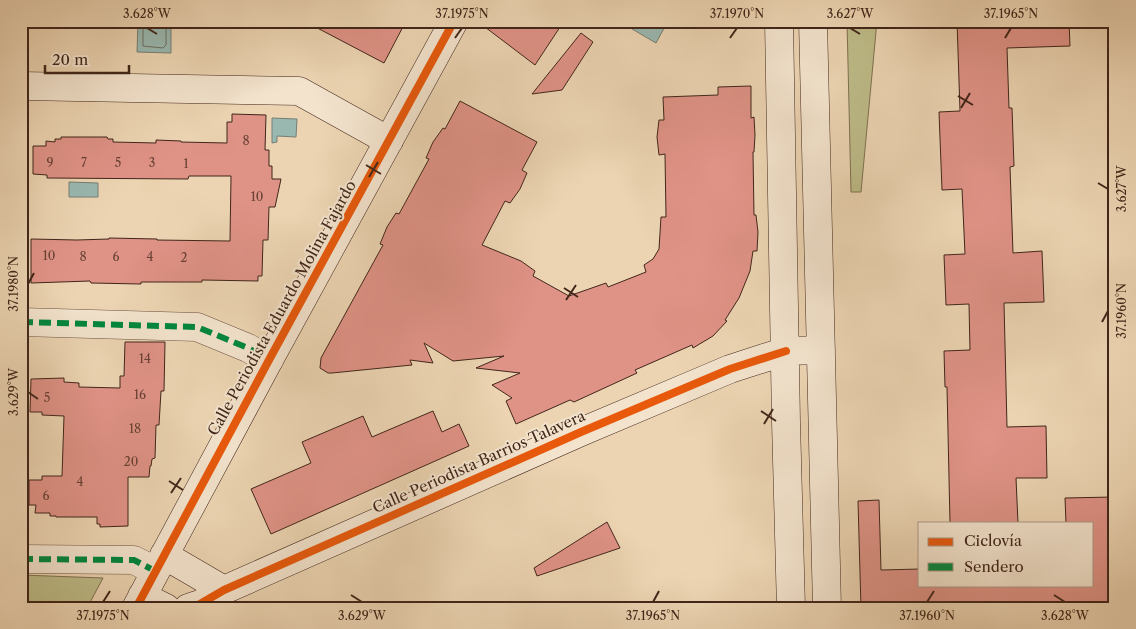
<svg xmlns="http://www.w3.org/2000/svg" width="1136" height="629" viewBox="0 0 1136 629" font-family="'Libre Caslon Text',serif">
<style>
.green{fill:#bdbb88;stroke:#7f7051}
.water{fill:#99b8b0;stroke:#767e74}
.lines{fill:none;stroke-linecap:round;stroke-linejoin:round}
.shore{stroke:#6d6f65;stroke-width:1}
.building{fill:#df9286;stroke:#41261a}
.street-casing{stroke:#6c5240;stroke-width:29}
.secondary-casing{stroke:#41261a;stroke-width:29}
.street{stroke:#f3e3cd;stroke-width:28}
.secondary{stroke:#f3e3cd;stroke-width:28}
.quiet{stroke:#00873e;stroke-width:6;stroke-dasharray:12 6;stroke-linecap:butt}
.cycleway-casing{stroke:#f3e3cd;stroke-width:11}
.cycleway{stroke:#e8590c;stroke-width:8}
.ticks{fill:none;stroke:#41261a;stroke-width:2}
.labels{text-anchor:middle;stroke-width:4;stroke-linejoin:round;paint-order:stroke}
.number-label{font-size:12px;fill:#684135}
.street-label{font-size:15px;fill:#41261a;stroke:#f3e3cd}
.neatline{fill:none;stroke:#41261a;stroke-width:2}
.ticks-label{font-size:12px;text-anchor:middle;fill:#41261a}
</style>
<rect width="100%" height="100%" fill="#ecd4b2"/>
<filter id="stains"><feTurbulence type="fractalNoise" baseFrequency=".004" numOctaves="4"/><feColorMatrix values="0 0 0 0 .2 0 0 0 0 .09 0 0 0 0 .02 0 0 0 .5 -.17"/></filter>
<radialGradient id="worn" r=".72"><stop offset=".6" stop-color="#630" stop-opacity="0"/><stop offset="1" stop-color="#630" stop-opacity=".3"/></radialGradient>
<!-- green -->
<path class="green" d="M 847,21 L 877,21 L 861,192 L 851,192 Z
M 21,575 L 103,578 L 87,608 L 21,608 Z"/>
<!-- water -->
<path class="water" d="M 138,21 L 171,21 L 171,53 L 137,52 Z
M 630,21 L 668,21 L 656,43 L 627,26 Z
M 272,118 L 297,119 L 296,137 L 277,136 L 277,142 L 272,143 Z
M 69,182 L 98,183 L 98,197 L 69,197 Z"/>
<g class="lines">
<!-- shore -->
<path class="shore" d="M 143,21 L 143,46 L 163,48 L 166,45 L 166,21"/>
</g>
<!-- building -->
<path class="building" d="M 304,21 L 406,21 L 384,63 Z
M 477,21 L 564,21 L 535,65 Z
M 957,21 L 1069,21 L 1070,46 L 1007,48 L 1009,108 L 1012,108 L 1014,166 L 1010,167 L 1013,253 L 1042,251 L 1044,302 L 1004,303 L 1007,427 L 1046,426 L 1047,478 L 1016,478 L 1018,523 L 950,523 L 947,387 L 945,387 L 944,351 L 970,350 L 969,304 L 946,305 L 944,255 L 965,254 L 962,189 L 942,190 L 939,112 L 960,111 Z
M 581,33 L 593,42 L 562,90 L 532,94 Z
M 751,86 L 751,118 L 754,117 L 755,135 L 754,152 L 753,152 L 754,215 L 756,215 L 758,232 L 757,251 L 753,251 L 750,271 L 739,298 L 725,320 L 727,321 L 713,336 L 693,348 L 692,345 L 635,370 L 637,373 L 574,402 L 570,400 L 516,424 L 506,401 L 512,398 L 492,385 L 520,373 L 476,368 L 504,356 L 453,361 L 424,343 L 433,363 L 410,360 L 412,365 L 332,373 L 328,373 L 320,368 L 321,358 L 383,245 L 380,244 L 387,227 L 396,213 L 399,214 L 429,159 L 426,158 L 433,142 L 443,128 L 445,129 L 460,101 L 537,142 L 522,170 L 527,173 L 520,189 L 510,203 L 505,201 L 482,245 L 521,261 L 535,271 L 533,276 L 569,296 L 606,283 L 608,287 L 646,272 L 644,265 L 653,259 L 659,249 L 661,217 L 666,217 L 665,154 L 659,155 L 657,137 L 659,120 L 664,120 L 663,97 L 718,95 L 718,87 Z
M 232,114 L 266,115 L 265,150 L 269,150 L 269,166 L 272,166 L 272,179 L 281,179 L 275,207 L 269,207 L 268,240 L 263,240 L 262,276 L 258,276 L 258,281 L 202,280 L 202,282 L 141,282 L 141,284 L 91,283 L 90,281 L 31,283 L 31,239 L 77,240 L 109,239 L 109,238 L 157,239 L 157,240 L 230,241 L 231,176 L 189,176 L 188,179 L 47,178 L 47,175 L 33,174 L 33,146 L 46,146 L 46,141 L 55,142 L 55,139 L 61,139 L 61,137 L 107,137 L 108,139 L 113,139 L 113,142 L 156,143 L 156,140 L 181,141 L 181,142 L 227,143 L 227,122 L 232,122 Z
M 125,342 L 165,342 L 164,391 L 161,391 L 159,425 L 156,425 L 155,458 L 152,459 L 151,466 L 150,466 L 149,477 L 128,477 L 128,526 L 100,527 L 100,524 L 97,524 L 97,517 L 56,517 L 56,516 L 50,516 L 50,513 L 35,513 L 36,505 L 29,505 L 29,480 L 42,480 L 42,476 L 62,476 L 64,416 L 42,415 L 42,412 L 30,412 L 31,379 L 64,378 L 64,382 L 79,383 L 79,387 L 120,388 L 120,376 L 124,376 Z
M 433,411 L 442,432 L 459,424 L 469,446 L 271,534 L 251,489 L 311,463 L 302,442 L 363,416 L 372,437 Z
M 1113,497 L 1115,608 L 861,608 L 858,501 L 879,500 L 881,570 L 920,569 L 920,585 L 1092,585 L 1092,523 L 1066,523 L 1065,498 Z
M 607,522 L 620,548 L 537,576 L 534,568 Z"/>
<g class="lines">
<!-- street casing -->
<g class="street-casing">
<path id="street" d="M 21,322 L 197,327 L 248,348 L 269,360
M 21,559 L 134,560 L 155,571"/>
</g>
<!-- secondary casing -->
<g class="secondary-casing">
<path id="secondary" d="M 779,21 L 786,422 L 791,608
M 813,21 L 827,608
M 21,86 L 299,91 L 389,141
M 164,555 L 224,590
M 142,596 L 166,608
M 136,608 L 269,360 L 454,21
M 188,608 L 200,604 L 224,590 L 581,432 L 730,369 L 786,351 L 821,350"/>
</g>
<!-- street -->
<use href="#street" class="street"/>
<!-- secondary -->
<use href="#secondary" class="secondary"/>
<!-- quiet -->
<path class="quiet" d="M 21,322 L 197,327 L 248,348 L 269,360
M 21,559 L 134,560 L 155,571"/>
<!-- cycleway casing -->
<g class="cycleway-casing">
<path id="cycleway" d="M 136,608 L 269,360 L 454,21
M 188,608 L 200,604 L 224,590 L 581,432 L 730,369 L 786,351"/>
</g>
<!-- cycleway -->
<use href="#cycleway" class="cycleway"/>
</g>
<!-- ticks -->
<path class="ticks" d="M 147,28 L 157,34M 850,28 L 860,34M 455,38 L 462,28M 730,38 L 737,28M 1005,38 L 1011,28M 958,96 L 973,105M 961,108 L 970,93M 366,165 L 381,174M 369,177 L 378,162M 1098,183 L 1108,189M 28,284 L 34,273M 564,288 L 578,297M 566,300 L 576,285M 1102,322 L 1108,311M 28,392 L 38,399M 761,411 L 776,421M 764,424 L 773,409M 169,481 L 183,490M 171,493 L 181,478M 351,595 L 362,602M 1054,595 L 1065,602M 103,602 L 110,591M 653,602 L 659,591M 927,602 L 934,591"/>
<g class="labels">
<!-- number labels -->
<g class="number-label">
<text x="246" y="145">8</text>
<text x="50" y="167">9</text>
<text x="84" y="167">7</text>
<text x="118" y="167">5</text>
<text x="152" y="167">3</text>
<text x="186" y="168">1</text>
<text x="257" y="201">10</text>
<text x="49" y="260">10</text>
<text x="83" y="261">8</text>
<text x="116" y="261">6</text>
<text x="150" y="261">4</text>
<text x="184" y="262">2</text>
<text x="145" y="363">14</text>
<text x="140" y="399">16</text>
<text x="47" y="402">5</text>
<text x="135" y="433">18</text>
<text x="131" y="466">20</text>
<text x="80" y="486">4</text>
<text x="46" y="500">6</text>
</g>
<!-- street labels -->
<g class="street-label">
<text transform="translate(282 308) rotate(-61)" y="5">Calle Periodista Eduardo Molina Fajardo</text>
<text transform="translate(479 462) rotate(-24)" y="5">Calle Periodista Barrios Talavera</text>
</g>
</g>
<!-- margin -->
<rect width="1136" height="629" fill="none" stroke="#ecd4b2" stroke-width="55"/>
<!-- legend -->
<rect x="918" y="522" width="175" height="65" fill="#f3e3cd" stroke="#ac9785"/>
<rect x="928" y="538" width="25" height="8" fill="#e8590c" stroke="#ac9785"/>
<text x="964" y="546" font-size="15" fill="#41261a">Ciclovía</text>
<rect x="928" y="563" width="25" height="8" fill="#00873e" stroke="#ac9785"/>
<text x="964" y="572" font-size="15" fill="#41261a">Sendero</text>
<!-- scale -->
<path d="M45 65v8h84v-8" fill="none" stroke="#41261a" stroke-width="2.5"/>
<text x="52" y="65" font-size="15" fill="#41261a" stroke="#f3e3cd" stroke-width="4" paint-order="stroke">20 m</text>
<rect x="28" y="28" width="1080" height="574" class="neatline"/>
<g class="ticks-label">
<text x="147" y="18">3.628°W</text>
<text x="462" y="18">37.1975°N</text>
<text x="737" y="18">37.1970°N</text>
<text x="850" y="18">3.627°W</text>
<text x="1011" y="18">37.1965°N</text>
<text transform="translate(1122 189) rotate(-90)" y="4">3.627°W</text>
<text transform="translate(14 284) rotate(-90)" y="4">37.1980°N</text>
<text transform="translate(1122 311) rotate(-90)" y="4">37.1960°N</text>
<text transform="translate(14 392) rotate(-90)" y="4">3.629°W</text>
<text x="103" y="620">37.1975°N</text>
<text x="362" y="620">3.629°W</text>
<text x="653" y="620">37.1965°N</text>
<text x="927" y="620">37.1960°N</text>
<text x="1065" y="620">3.628°W</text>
</g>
<rect width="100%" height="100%" filter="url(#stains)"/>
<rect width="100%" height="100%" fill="url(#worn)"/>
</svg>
